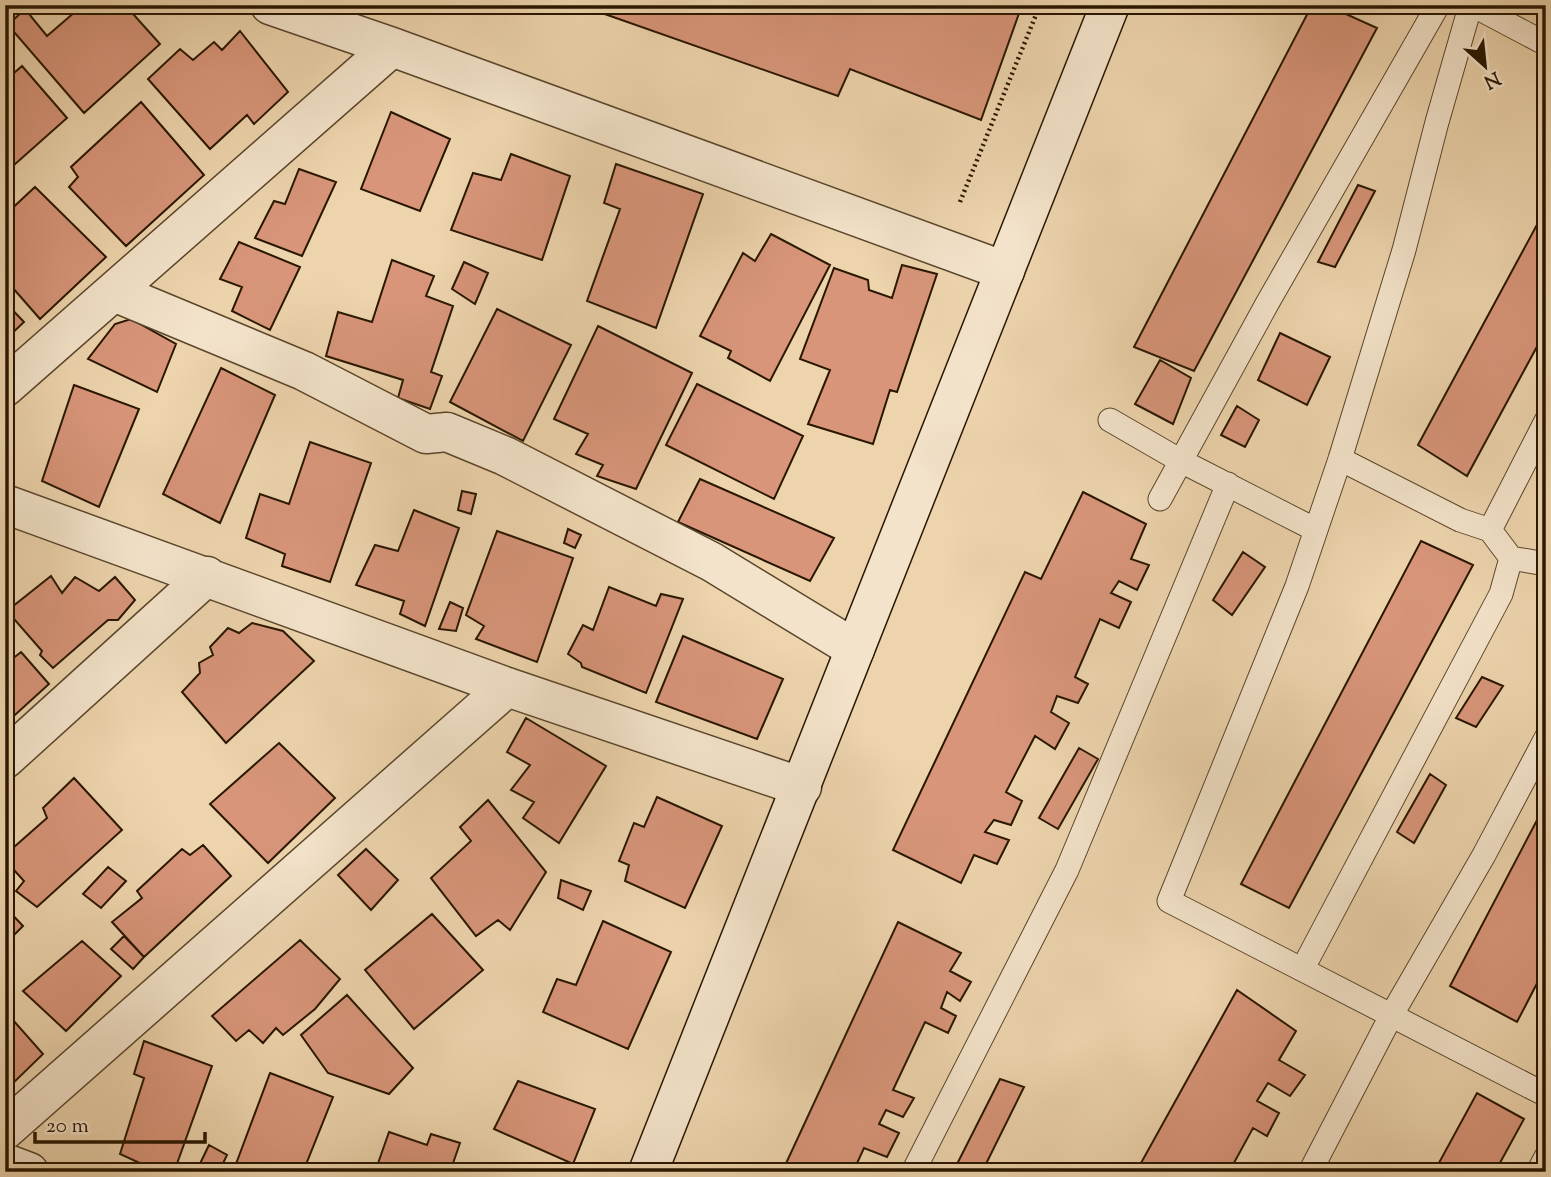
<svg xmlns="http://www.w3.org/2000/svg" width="1551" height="1177" viewBox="0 0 1551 1177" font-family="'Sorts Mill Goudy',serif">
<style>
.building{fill:#d8957a;stroke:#291700;stroke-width:2}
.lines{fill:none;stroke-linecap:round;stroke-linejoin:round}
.lane-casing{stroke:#5a462b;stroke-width:25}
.street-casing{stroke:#5a462b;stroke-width:41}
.secondary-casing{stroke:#291700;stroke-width:41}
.path{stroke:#291700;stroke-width:4.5;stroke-dasharray:2 3.5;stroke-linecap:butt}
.lane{stroke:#f3e3ca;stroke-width:23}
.street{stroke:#f3e3ca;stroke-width:38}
.secondary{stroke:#f3e3ca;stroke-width:38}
</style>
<rect width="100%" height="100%" fill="#edd4ad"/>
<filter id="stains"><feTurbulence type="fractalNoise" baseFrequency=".00286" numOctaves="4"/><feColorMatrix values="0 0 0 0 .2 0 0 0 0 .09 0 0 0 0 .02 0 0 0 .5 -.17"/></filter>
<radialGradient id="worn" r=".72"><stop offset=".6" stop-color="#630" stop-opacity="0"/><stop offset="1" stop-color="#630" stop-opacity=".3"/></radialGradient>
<!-- building -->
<path class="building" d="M 83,5 L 125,5 L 160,44 L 84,113 L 8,25 L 25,9 L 47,36 Z
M 579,5 L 1022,5 L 981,120 L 850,69 L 838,96 Z
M 1312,5 L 1326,5 L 1377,28 L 1194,371 L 1134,347 Z
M 240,31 L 288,92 L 254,124 L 247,115 L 210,149 L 148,79 L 180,49 L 193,60 L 214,42 L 222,50 Z
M 22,66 L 67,118 L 5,173 L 5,81 Z
M 141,102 L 204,175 L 126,246 L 69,187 L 78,177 L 71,167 Z
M 391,112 L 450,139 L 420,211 L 361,189 Z
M 511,154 L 570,176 L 542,260 L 451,230 L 473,173 L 501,180 Z
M 616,164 L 703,194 L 656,328 L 587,301 L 620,209 L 604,203 Z
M 299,169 L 336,182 L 302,256 L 255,238 L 274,201 L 285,204 Z
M 1358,185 L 1375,191 L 1335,267 L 1318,262 Z
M 35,187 L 106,257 L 40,319 L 5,279 L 5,215 Z
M 1546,208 L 1546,330 L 1467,476 L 1418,445 Z
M 771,234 L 830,265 L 770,381 L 728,358 L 731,351 L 700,336 L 743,253 L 755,261 Z
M 239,242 L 300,267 L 270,330 L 232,311 L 242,287 L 220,279 Z
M 392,260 L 434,276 L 426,296 L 453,306 L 431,372 L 442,376 L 430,409 L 398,398 L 403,380 L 326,356 L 338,312 L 372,322 Z
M 464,262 L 488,273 L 475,304 L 452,289 Z
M 902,265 L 937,274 L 897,392 L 890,390 L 873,444 L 808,424 L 830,370 L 800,359 L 834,268 L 868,280 L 869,290 L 892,298 Z
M 5,302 L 24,322 L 5,340 Z
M 497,309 L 571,345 L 523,441 L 450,402 Z
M 131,319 L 176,344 L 157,392 L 88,359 L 115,324 Z
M 598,326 L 692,373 L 636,489 L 597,476 L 603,465 L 576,454 L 588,434 L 554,419 Z
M 1280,333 L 1330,357 L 1307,405 L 1258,380 Z
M 1160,360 L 1191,378 L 1173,424 L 1135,404 Z
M 221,368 L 275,395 L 220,523 L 163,494 Z
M 697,384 L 803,436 L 774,499 L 666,445 Z
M 74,385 L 139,409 L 99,507 L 42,481 Z
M 1237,406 L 1259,420 L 1245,447 L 1221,435 Z
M 310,442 L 371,463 L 330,582 L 282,566 L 285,554 L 246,538 L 260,494 L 289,504 Z
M 700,479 L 834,538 L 810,581 L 678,522 Z
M 462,491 L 476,494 L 471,514 L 458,510 Z
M 1083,492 L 1146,524 L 1131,559 L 1149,565 L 1137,590 L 1119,581 L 1111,593 L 1131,602 L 1119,628 L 1100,619 L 1075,677 L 1088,684 L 1078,703 L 1057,696 L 1051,712 L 1069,723 L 1055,749 L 1035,736 L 1006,792 L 1022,801 L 1011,825 L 994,820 L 985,832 L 1009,840 L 997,864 L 974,855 L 961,883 L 893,850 L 1025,572 L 1041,579 Z
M 414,510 L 459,528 L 425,626 L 400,614 L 404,601 L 356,585 L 375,545 L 398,551 Z
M 568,529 L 581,535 L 575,548 L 564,543 Z
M 497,531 L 573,558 L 537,662 L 476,639 L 484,626 L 466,615 Z
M 1421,541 L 1473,565 L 1289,908 L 1241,884 Z
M 1243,552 L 1265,567 L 1232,615 L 1213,600 Z
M 51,576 L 62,593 L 75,577 L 99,591 L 115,577 L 135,600 L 118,620 L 108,620 L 53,668 L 40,655 L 42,651 L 7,611 Z
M 609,587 L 656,606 L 661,594 L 683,599 L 646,693 L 582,667 L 581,663 L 568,654 L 583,625 L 593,630 Z
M 450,602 L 463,608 L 456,631 L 439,629 Z
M 252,623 L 283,631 L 314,661 L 226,743 L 182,692 L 200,673 L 199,663 L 213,655 L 210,647 L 228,628 L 239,633 Z
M 683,636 L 783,679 L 757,739 L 656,702 Z
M 21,652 L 49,684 L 5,724 L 5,662 L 7,663 Z
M 1482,677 L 1503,686 L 1476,727 L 1456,718 Z
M 526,718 L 606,766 L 559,843 L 523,818 L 534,802 L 511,790 L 530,765 L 507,752 Z
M 279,743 L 335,798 L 268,863 L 210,804 Z
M 1079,748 L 1098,759 L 1058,829 L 1039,818 Z
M 1430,774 L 1446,785 L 1414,843 L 1397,832 Z
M 74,778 L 122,830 L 37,907 L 16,891 L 24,881 L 5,860 L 5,855 L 47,818 L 43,808 Z
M 657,797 L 722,826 L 685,908 L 625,881 L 629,865 L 619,861 L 634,823 L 644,827 Z
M 488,800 L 546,872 L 510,930 L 498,920 L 476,936 L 431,878 L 471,841 L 460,827 Z
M 1546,803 L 1546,966 L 1517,1022 L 1450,986 Z
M 203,845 L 231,876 L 144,957 L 112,922 L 142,898 L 137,891 L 182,849 L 190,855 Z
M 366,849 L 398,880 L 371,910 L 338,875 Z
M 108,867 L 126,881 L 101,908 L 83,894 Z
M 561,880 L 591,891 L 583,910 L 558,898 Z
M 5,907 L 23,926 L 5,944 Z
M 432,914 L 483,970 L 414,1029 L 365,970 Z
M 603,921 L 671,952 L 628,1049 L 543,1012 L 557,979 L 576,985 Z
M 898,922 L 961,953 L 950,971 L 971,982 L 960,1001 L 947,992 L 941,1008 L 956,1016 L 948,1033 L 925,1022 L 893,1090 L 914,1098 L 903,1117 L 886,1110 L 879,1124 L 899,1133 L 887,1157 L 864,1148 L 853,1172 L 782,1172 Z
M 124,936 L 144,957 L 133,969 L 111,949 Z
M 300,940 L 340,979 L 315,1009 L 283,1035 L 276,1028 L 263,1043 L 249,1030 L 236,1041 L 212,1016 Z
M 82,941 L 121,976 L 66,1031 L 23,991 Z
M 1237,990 L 1296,1031 L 1279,1060 L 1305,1075 L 1290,1096 L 1268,1083 L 1257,1101 L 1279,1113 L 1267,1136 L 1253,1128 L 1229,1172 L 1136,1172 Z
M 347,995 L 413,1068 L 389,1094 L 328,1073 L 301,1035 Z
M 5,1011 L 43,1054 L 5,1091 Z
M 144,1041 L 212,1066 L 174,1172 L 159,1172 L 120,1154 L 144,1078 L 134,1074 Z
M 270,1073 L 333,1097 L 303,1172 L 233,1172 Z
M 1000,1079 L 1024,1087 L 982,1172 L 953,1172 Z
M 518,1081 L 595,1109 L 573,1164 L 494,1129 Z
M 1477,1093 L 1524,1119 L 1495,1172 L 1434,1172 Z
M 389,1132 L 427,1145 L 431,1134 L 460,1143 L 450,1172 L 375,1172 Z
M 209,1145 L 227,1155 L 219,1172 L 196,1172 Z
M 538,1166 L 559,1172 L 536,1172 Z"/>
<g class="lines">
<!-- lane casing -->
<g class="lane-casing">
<path id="lane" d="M 1466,5 L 1468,14 L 1437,122 L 1404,250 L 1340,459 L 1297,586 L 1169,901 L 1546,1095
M 1478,8 L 1546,44
M 1110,420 L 1181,461 L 1316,530
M 1340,459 L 1460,520 L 1490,530 L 1511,558 L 1546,564
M 1160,499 L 1268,302 L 1437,7
M 1490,530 L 1546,421
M 1303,968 L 1501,594 L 1511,558
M 913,1172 L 1067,870 L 1228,484
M 1310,1172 L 1391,1016 L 1484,855 L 1546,738
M 1538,1172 L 1546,1157"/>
</g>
<!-- street casing -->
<g class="street-casing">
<path id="street" d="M 270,5 L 392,47 L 1005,271
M 114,292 L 304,371 L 426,434 L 447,432 L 505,456 L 712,562 L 855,649
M 5,387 L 392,47
M 5,504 L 507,687 L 802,787
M 5,759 L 207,576
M 5,1130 L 507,687
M 5,1163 L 29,1172"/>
</g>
<!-- secondary casing -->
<g class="secondary-casing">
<path id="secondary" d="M 648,1172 L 1110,5"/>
</g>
<!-- path -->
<path class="path" d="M 960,202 L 1040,5"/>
<!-- lane -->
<use href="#lane" class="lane"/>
<!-- street -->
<use href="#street" class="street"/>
<!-- secondary -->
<use href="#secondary" class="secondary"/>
</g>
<!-- margin -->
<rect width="1551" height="1177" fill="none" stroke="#edd4ad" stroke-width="28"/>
<rect x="7" y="7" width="1537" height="1163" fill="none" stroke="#291700" stroke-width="3.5"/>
<rect x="14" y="14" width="1523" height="1149" fill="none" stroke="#291700" stroke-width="2"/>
<!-- north arrow -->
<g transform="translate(1485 66) rotate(153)" stroke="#f3e3ca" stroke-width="5" paint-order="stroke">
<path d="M0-5L12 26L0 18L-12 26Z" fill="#291700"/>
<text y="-10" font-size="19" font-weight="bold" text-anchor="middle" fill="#291700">N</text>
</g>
<!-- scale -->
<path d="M35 1132v10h170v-10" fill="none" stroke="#291700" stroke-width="3.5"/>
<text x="46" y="1132" font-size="21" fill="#291700" stroke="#f3e3ca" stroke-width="5" paint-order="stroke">20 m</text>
<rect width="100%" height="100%" filter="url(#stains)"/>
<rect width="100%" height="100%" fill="url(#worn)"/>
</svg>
